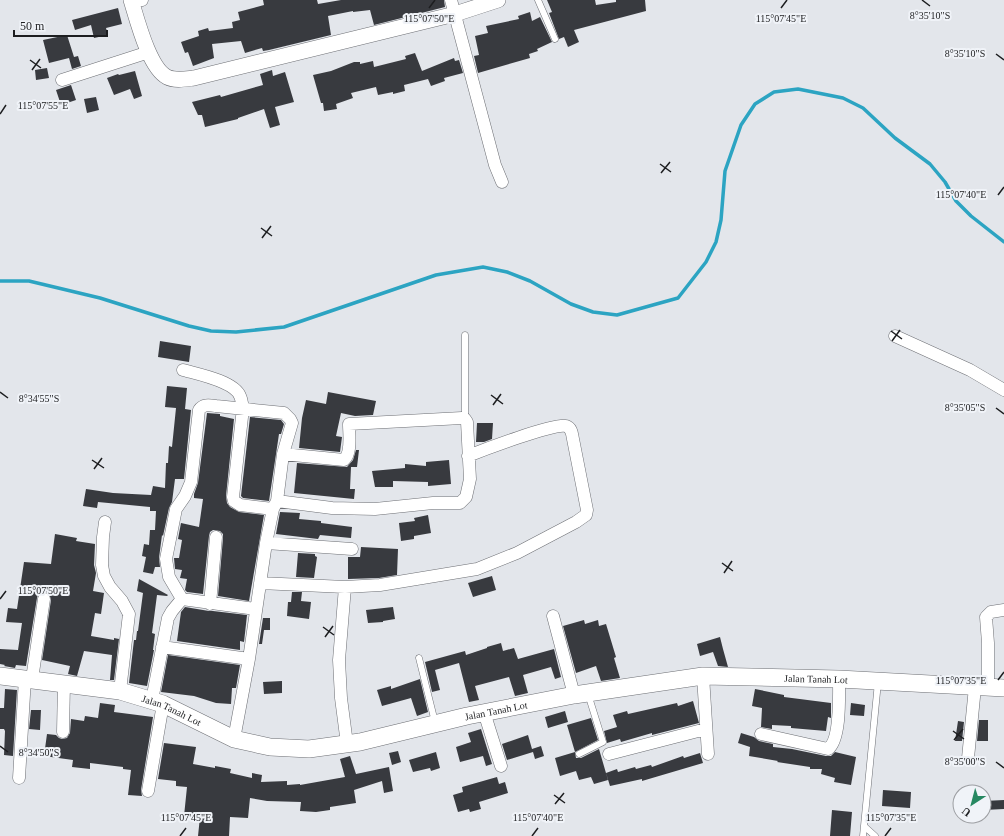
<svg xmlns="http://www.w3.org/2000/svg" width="1004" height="836" viewBox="0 0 1004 836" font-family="'Times New Roman',serif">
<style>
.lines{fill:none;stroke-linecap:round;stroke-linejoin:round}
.stream{stroke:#2ca4c2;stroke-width:3.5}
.building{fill:#383a3f}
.service-casing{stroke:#6d6f74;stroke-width:7}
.minor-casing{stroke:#6d6f74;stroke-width:13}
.tertiary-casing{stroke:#6d6f74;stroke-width:16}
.secondary-casing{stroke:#6d6f74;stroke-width:18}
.service{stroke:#fff;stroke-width:6}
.minor{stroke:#fff;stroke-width:12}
.tertiary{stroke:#fff;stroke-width:15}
.secondary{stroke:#fff;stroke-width:17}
.ticks{fill:none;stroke:#1d1e20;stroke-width:1.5}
.labels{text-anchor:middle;stroke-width:4;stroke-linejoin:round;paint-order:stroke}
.street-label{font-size:10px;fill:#1d1e20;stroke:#f0f3f8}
.ticks-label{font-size:10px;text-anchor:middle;fill:#1d1e20;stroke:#f0f3f8;stroke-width:4;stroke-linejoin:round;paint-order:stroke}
</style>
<rect width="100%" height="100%" fill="#e3e6eb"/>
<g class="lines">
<!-- stream -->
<path class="stream" d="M 0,281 L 29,281 L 100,298 L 189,326 L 211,331 L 236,332 L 284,327 L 436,275 L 483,267 L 507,272 L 530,281 L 571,304 L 593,312 L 617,315 L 678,298 L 706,262 L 716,242 L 721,220 L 725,171 L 741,125 L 755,104 L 774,92 L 798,89 L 843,98 L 863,108 L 895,138 L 930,164 L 945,182 L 956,201 L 971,216 L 1004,242"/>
</g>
<!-- building -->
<path class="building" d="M 263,0 L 317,0 L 318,4 L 341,0 L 444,0 L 445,7 L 374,25 L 370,10 L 353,12 L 353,11 L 328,16 L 331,35 L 269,50 L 263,51 L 262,48 L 245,53 L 241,41 L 212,44 L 214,58 L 193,66 L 188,52 L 185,53 L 181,42 L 199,36 L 198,31 L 208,28 L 209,31 L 233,28 L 232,22 L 240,20 L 238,12 L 264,5 Z
M 547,0 L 595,0 L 596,5 L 616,2 L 616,0 L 645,0 L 646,11 L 574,30 L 579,42 L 568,47 L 564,37 L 559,39 L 549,13 L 552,12 Z
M 118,8 L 122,24 L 106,28 L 108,35 L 94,38 L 91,25 L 75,30 L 72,20 Z
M 530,12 L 532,21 L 540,17 L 552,42 L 537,49 L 538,51 L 529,54 L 530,58 L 478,73 L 474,56 L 479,55 L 475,36 L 488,33 L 486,26 L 519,19 L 518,16 Z
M 67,35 L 74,57 L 78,56 L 81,66 L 72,69 L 69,58 L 49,63 L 43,40 Z
M 415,53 L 422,71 L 454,58 L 455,61 L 459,60 L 463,73 L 444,78 L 445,81 L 431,86 L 428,79 L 404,85 L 405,91 L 393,94 L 393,92 L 378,95 L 376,87 L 351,93 L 353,98 L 336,104 L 337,109 L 324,111 L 323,103 L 321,103 L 313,75 L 331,71 L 354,62 L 360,62 L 360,64 L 373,61 L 374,67 L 406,59 L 405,56 Z
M 47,68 L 49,78 L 36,80 L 35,70 Z
M 272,70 L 273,76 L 285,72 L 294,102 L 275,107 L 280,125 L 270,128 L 264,109 L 238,118 L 238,119 L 205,127 L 202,115 L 198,115 L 192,102 L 220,95 L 221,97 L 263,85 L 260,74 Z
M 135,71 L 142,96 L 134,99 L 130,89 L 114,95 L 107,78 L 118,74 L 119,75 Z
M 71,85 L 76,100 L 61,105 L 56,90 Z
M 96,97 L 99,110 L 87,113 L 84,99 Z
M 160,341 L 191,346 L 189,362 L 158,357 Z
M 167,386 L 187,388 L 185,409 L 191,410 L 184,479 L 175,479 L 172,502 L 169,508 L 163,536 L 162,535 L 159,558 L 160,567 L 155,567 L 153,574 L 143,572 L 146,557 L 142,556 L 144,544 L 149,545 L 150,530 L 155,530 L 156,511 L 150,511 L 150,507 L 98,502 L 97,508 L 83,506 L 86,489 L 113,493 L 151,495 L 153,486 L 165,488 L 166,463 L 168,463 L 169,446 L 172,447 L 176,408 L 165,407 Z
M 328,392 L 376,401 L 373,415 L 355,416 L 341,413 L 336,436 L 342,437 L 340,452 L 299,448 L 302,418 L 306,400 L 326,404 Z
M 207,413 L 220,414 L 220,416 L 234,419 L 226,496 L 227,503 L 230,507 L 239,512 L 264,515 L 249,601 L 218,596 L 223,538 L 223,534 L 220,531 L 213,530 L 210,532 L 209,536 L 203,594 L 187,592 L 185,590 L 187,579 L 180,578 L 182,570 L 175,569 L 174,558 L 179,558 L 182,540 L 178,539 L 181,523 L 199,527 L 203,499 L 194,498 L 194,494 L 198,483 Z
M 250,417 L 281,420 L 284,424 L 281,434 L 279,434 L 269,501 L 243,498 L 241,496 Z
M 477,423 L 493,423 L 492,439 L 484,442 L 476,442 Z
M 356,450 L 359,450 L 357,467 L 351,467 L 350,489 L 355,489 L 354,499 L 294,493 L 297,463 L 347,467 L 353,460 Z
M 449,460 L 451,484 L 428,486 L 428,482 L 393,481 L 393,487 L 375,487 L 372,471 L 405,468 L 405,464 L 426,466 L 426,462 Z
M 280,512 L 300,513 L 299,519 L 321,521 L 321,523 L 352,527 L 351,538 L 320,535 L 318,539 L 276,534 Z
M 428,515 L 431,533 L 414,536 L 414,539 L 401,541 L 399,523 L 415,521 L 414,518 Z
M 55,534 L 77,538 L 76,541 L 95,544 L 94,565 L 96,573 L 93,591 L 104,593 L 101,614 L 95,613 L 91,636 L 114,640 L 114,638 L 119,639 L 114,680 L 110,680 L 112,655 L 84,651 L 77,676 L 68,674 L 70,666 L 42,660 L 51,600 L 49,593 L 45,592 L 38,594 L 37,598 L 26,666 L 16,665 L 15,668 L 4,666 L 5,665 L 0,664 L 0,649 L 18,650 L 22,623 L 6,622 L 8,608 L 17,609 L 24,562 L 51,564 Z
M 361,547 L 398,549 L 397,575 L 379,578 L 348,579 L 348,557 L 360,557 Z
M 298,553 L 315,554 L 315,556 L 317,557 L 314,578 L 296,577 Z
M 492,576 L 496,590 L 473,597 L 468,583 Z
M 139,579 L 168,595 L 167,596 L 157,595 L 152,633 L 155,634 L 153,650 L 154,650 L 147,686 L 129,683 L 134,640 L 136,640 L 137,631 L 138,631 L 143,593 L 137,591 Z
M 292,592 L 302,592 L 301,601 L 311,602 L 309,619 L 287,616 L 288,602 L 291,602 Z
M 185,607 L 209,611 L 213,611 L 247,615 L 244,642 L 240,641 L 240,650 L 177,641 L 181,612 Z
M 393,607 L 395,619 L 383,621 L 383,622 L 368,623 L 366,610 Z
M 263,618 L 270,618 L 270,630 L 264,630 L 262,644 L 259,644 Z
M 584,620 L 585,624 L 598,620 L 599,626 L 606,624 L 616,657 L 614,658 L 620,678 L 601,681 L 596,666 L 576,673 L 563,626 Z
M 720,637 L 723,649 L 728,667 L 718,666 L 713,652 L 700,656 L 697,644 Z
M 501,643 L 503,651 L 514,648 L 518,659 L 554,649 L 561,677 L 555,679 L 551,667 L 523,675 L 528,693 L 515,696 L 509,677 L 475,686 L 479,700 L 469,702 L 459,663 L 435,670 L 440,690 L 432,692 L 425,662 L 465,651 L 466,655 L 487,648 L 487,647 Z
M 168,655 L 240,665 L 236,688 L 232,688 L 231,704 L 216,703 L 194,696 L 161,692 Z
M 420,679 L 428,712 L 417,716 L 411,698 L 382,706 L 377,690 L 391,686 L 391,689 Z
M 282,681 L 282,693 L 264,694 L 263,682 Z
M 5,689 L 17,690 L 13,756 L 4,755 L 5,731 L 4,729 L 0,729 L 0,708 L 4,708 Z
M 755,689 L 784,695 L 784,697 L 831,703 L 831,718 L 828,717 L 826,731 L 791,728 L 791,726 L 772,725 L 772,729 L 761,727 L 762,708 L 752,706 Z
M 693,701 L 699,723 L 652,735 L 652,733 L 621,742 L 620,739 L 607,743 L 604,731 L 617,727 L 613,715 L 627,711 L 628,714 L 677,703 L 678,706 Z
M 100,703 L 115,705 L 114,712 L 153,717 L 141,790 L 142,796 L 128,795 L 131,770 L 123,769 L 123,767 L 90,763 L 90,769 L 72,767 L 73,760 L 44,756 L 47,734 L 56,735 L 59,738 L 62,739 L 67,738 L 70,733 L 71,719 L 84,721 L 85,716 L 98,718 Z
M 851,703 L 865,705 L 864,716 L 850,715 Z
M 31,710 L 41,710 L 40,730 L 29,729 Z
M 565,711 L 568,722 L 548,728 L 545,717 Z
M 591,718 L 598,740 L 575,752 L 567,725 Z
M 979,720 L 988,720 L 988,741 L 977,741 Z
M 958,721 L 964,722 L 962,741 L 955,741 Z
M 481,729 L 492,764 L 486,766 L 483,756 L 460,762 L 456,747 L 471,742 L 468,733 Z
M 741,733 L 754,737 L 759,741 L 773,744 L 773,747 L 792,749 L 826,756 L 831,756 L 835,752 L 856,757 L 851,785 L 834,782 L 835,778 L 821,774 L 822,769 L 810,769 L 810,767 L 777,762 L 778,761 L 749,756 L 750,747 L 738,743 Z
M 528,735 L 532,749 L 541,746 L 544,756 L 535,759 L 533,752 L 507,760 L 502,744 Z
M 164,743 L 196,747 L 193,764 L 215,768 L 215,766 L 231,769 L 230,773 L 252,778 L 252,773 L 262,775 L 261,782 L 287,781 L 287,785 L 300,784 L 300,785 L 345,777 L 340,759 L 350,756 L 356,774 L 389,767 L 393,791 L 384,793 L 382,781 L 354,790 L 356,803 L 330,807 L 330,810 L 316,812 L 300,811 L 301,802 L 267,801 L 250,798 L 248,818 L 230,817 L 229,836 L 198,836 L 200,817 L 184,816 L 187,787 L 176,786 L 176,781 L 158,779 Z
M 599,749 L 608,780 L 594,784 L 591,777 L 579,780 L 576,771 L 560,776 L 555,758 L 575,752 L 576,758 L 581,758 Z
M 398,751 L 401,762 L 392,765 L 389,753 Z
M 436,752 L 440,768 L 431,771 L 430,768 L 413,772 L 409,760 Z
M 700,753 L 703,763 L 642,781 L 642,779 L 610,786 L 606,773 L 617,769 L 618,772 L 635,767 L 636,769 L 651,765 L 652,767 L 683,756 L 684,758 Z
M 497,777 L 499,784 L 505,782 L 508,793 L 479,802 L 481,809 L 470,812 L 469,809 L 458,812 L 453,795 L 463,792 L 462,787 Z
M 883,790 L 911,792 L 910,808 L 882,806 Z
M 1004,800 L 1004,809 L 984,810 L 984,801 Z
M 832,810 L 852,812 L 850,836 L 830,836 Z"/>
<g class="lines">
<!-- service casing -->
<g class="service-casing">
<path id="service" d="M 538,0 L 555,39
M 465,419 L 465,335
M 419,658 L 435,722
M 579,754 L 603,742 L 588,694
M 864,826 L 875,836
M 863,836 L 878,682"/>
</g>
<!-- minor casing -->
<g class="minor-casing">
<path id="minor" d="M 451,0 L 495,165 L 502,182
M 131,2 L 142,0
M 62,80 L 149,52
M 895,336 L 970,370 L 1004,390
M 183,370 C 197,374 234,381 240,396 C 242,400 242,404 243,408 L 233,497 L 234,501 L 240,505 L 273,509
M 277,501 L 332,508 L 375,509 L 433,503 L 460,503 L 466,497 L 470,479 L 467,422 L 465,419 L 462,418 L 349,424 C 349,434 352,453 344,460 L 283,454
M 105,522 L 103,537 L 102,565 L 104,576 L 110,587 L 122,601 L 129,614 L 120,691
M 266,543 L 352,549
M 260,583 L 345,587 L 380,585 L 477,569 L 517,553 L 576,522 L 586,515 L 587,510 L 573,439 C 572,434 572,428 566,426 C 554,423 483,450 468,456
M 345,587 L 339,660 L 341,698 L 347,744
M 182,599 L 169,577 L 166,559 L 176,509 L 185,496 L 191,482 L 199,410 C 203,404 209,405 216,406 L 284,413 L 290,419 L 292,423 L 283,454 L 277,501 L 273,509 L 266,543 L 249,659 L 234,739
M 182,599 L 256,609
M 210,604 L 216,537
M 553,616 L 574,695
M 162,647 L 249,659
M 703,676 L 708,754
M 32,679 L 44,599
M 988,688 L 988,643 L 986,617 L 991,612 L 1004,610
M 152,700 L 168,618 L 172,611 L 182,599
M 484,712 L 501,766
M 63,732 L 64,683
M 761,734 L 828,749 C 841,740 839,695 839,679
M 609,754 L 706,729
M 968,758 L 975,687
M 19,778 L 25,678
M 148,791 L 163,704"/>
</g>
<!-- tertiary casing -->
<g class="tertiary-casing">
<path id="tertiary" d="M 131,0 C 137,19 149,68 167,77 C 175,81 185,79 194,78 L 455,14 L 498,0"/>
</g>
<!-- secondary casing -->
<g class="secondary-casing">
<g id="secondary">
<path id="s1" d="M 0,676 L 120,691 L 163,704 L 234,739 L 270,747 L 309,749 L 360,742 L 467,716 L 574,695 L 703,676 L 839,679 L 1004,688"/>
</g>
</g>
<!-- service -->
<use href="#service" class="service"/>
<!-- minor -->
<use href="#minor" class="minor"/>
<!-- tertiary -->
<use href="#tertiary" class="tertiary"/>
<!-- secondary -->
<use href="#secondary" class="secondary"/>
</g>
<!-- ticks -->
<path class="ticks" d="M 922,0 L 930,6M 429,8 L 435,0M 781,8 L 787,0M 996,54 L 1004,60M 30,60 L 41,68M 32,70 L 40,59M 0,114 L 6,105M 660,164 L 671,172M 661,173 L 670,162M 998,195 L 1004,187M 261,228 L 272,236M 262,238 L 271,226M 891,331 L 902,339M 892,341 L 900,330M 0,392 L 8,398M 491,395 L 503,404M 493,405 L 501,394M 996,408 L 1004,414M 92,460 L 104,468M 94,469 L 102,458M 722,563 L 733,571M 724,573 L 732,561M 0,599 L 6,591M 323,627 L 334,635M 325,637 L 333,626M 998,680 L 1004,672M 953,731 L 964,739M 954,740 L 963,729M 0,746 L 8,752M 996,762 L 1004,768M 554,795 L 565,803M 555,804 L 564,793M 180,836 L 186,828M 532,836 L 538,828M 885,836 L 891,828"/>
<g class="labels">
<!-- street labels -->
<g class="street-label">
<text dy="4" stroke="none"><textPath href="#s1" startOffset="835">Jalan Tanah Lot</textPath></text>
<text dy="4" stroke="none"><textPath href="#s1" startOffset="176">Jalan Tanah Lot</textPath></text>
<text dy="4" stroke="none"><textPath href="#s1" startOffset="512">Jalan Tanah Lot</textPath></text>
</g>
</g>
<g class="ticks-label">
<text x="930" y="19">8°35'10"S</text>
<text x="429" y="22">115°07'50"E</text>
<text x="781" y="22">115°07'45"E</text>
<text x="965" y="57">8°35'10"S</text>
<text x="43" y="109">115°07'55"E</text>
<text x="961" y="198">115°07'40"E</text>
<text x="39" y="402">8°34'55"S</text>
<text x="965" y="411">8°35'05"S</text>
<text x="43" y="594">115°07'50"E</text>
<text x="961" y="684">115°07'35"E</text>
<text x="39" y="756">8°34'50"S</text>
<text x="965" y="765">8°35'00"S</text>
<text x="186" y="821">115°07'45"E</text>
<text x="538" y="821">115°07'40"E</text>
<text x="891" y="821">115°07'35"E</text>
</g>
<!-- north arrow -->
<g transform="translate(972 804) rotate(216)"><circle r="19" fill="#f0f3f8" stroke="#9c9ea2"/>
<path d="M0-3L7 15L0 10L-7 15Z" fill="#268861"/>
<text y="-6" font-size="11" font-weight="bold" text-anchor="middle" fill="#1d1e20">U</text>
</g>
<!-- scale -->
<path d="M14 30v6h93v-6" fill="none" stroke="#1d1e20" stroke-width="2"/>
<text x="20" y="30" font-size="12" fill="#1d1e20" stroke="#f0f3f8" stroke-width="3" paint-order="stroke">50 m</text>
</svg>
